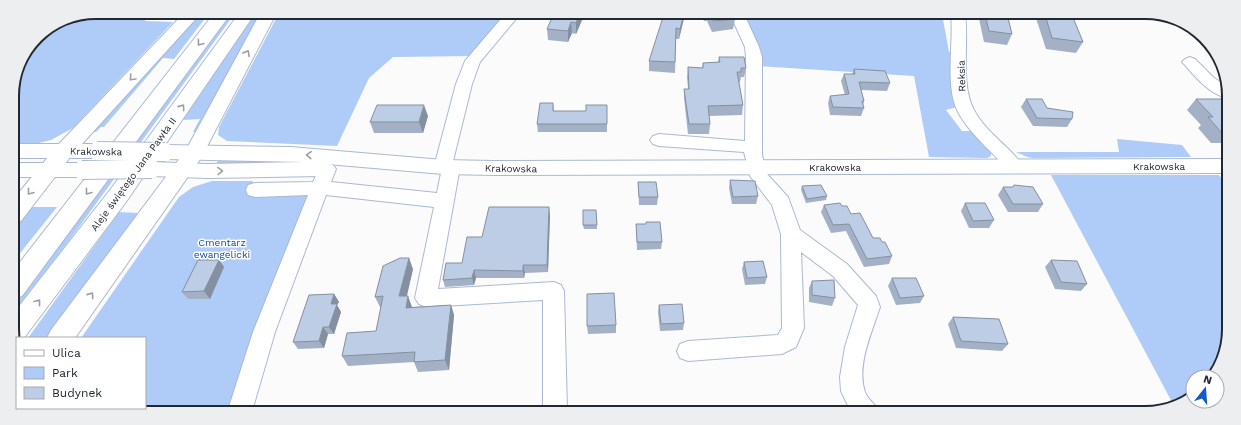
<svg xmlns="http://www.w3.org/2000/svg" width="1241" height="425" viewBox="0 0 1241 425" font-family="'Work Sans',sans-serif">
<style>
.green{fill:#afcbf7}
.lines{fill:none;stroke-linecap:round;stroke-linejoin:round}
.minor-casing{stroke:#aab9d1;stroke-width:2}
.major-casing{stroke:#aab9d1;stroke-width:2}
.highway-casing{stroke:#aab9d1;stroke-width:2}
.minor{fill:#fff;fill-rule:evenodd}
.major{fill:#fff;fill-rule:evenodd}
.highway{fill:#fff;fill-rule:evenodd}
.major-bridge-casing{stroke:#aab9d1;stroke-width:20;stroke-linecap:butt}
.major-bridge{stroke:#fff;stroke-width:18}
.wall{fill:#a3b0c6}
.shaded-wall{fill:#8490a1}
.building{fill:#bdcde6;stroke:#8490a1}
.oneway{stroke:#9c9ea3}
.labels{text-anchor:middle;stroke-width:3;stroke-linejoin:round;paint-order:stroke}
.street-label{font-size:10px;fill:#222832;stroke:#fff}
.park-label{font-size:10px;fill:#114ba4;stroke:#fff}
.rim{fill:none;stroke:#222832;stroke-width:2}
</style>
<rect width="100%" height="100%" fill="#fbfbfb"/>
<!-- green -->
<path class="green" d="M 96,12 L 151,12 L 145,21 L 173,22 L 73,128 L 51,140 L 39,143 L 12,144 C 12,90 8,47 63,19 C 72,14 86,14 96,12 Z
M 200,12 L 210,12 L 174,59 L 163,58 L 104,127 L 101,127 L 96,132 L 91,132 Z
M 231,12 L 236,12 L 71,238 L 13,313 L 13,301 Z
M 256,12 L 263,12 L 198,132 L 193,132 L 200,119 L 183,120 Z
M 279,13 L 509,13 L 473,56 L 393,57 L 369,78 L 337,146 L 227,141 L 218,135 L 219,127 Z
M 740,14 L 942,14 L 949,52 L 955,54 L 957,107 L 946,110 L 962,131 L 975,131 L 991,151 L 991,156 L 987,158 L 929,157 L 914,76 L 758,66 L 751,37 Z
M 1117,139 L 1182,145 L 1191,157 L 1033,158 L 1027,157 L 1016,152 L 1119,152 Z
M 219,159 L 315,163 L 215,166 Z
M 1051,175 L 1219,175 L 1227,186 L 1226,351 L 1208,377 L 1193,377 L 1193,397 L 1173,404 Z
M 212,181 L 253,181 L 247,196 L 314,195 L 254,343 L 235,410 L 74,410 L 71,408 L 145,408 L 145,338 L 81,338 L 179,197 L 193,187 Z
M 28,207 L 57,207 L 13,262 L 13,227 Z
M 119,212 L 138,213 L 47,338 L 28,338 Z"/>
<g class="lines">
<!-- minor casing -->
<g class="minor-casing">
<path id="minor" d="M 506,13 L 521,13 L 480,62 L 472,84 L 453,161 L 457,163 L 460,167 L 438,289 L 554,282 L 561,285 L 564,291 L 567,411 L 543,411 L 543,300 L 426,307 L 419,304 L 415,298 L 434,207 L 326,195 L 275,332 L 252,411 L 228,410 L 253,332 L 308,195 L 255,197 L 248,195 L 246,190 L 248,185 L 255,183 L 313,182 L 321,165 L 327,163 L 333,165 L 336,169 L 331,182 L 437,193 L 441,173 L 437,171 L 434,167 L 456,84 L 465,61 Z
M 730,14 L 744,14 L 759,47 L 762,57 L 762,155 L 767,174 L 788,197 L 800,230 L 847,264 L 876,296 L 880,307 C 872,332 856,366 865,392 C 867,399 876,404 879,412 L 851,412 L 841,391 L 840,377 L 845,347 L 858,305 L 833,276 L 801,252 L 804,328 L 796,347 L 782,354 L 688,361 L 680,358 L 677,351 L 680,344 L 688,341 L 778,335 L 782,328 L 781,234 L 772,205 L 750,176 L 744,152 L 659,146 L 653,144 L 650,140 L 653,136 L 659,134 L 745,141 L 746,57 L 745,47 Z
M 951,14 L 965,14 C 969,43 960,84 974,110 C 984,130 1007,145 1021,163 L 1024,167 L 1021,171 L 1015,173 L 1009,171 C 992,151 969,134 957,110 C 945,84 954,43 951,14 Z
M 1190,57 L 1195,59 L 1214,78 L 1227,86 L 1227,98 C 1210,94 1196,78 1185,65 L 1182,62 L 1185,59 Z"/>
</g>
<!-- major casing -->
<g class="major-casing">
<path id="major" d="M 13,144 L 97,144 L 104,146 L 107,151 L 104,156 L 97,158 L 13,158 Z
M 165,145 L 291,147 L 443,160 L 494,161 L 1227,159 L 1227,173 L 494,175 L 443,174 L 327,164 L 330,169 L 327,174 L 320,176 L 207,178 L 152,176 L 145,174 L 142,169 L 145,164 L 152,162 L 207,164 L 304,162 L 165,159 L 158,157 L 155,152 L 158,147 Z
M 13,163 L 82,163 L 89,165 L 92,170 L 89,175 L 82,177 L 13,177 Z"/>
</g>
<!-- highway casing -->
<g class="highway-casing">
<path id="highway" d="M 185,12 L 202,12 L 71,156 L 21,221 L 13,223 L 13,200 L 57,146 Z
M 215,12 L 232,12 L 22,296 L 13,299 L 13,271 Z
M 240,12 L 256,12 L 126,202 L 24,338 L 17,338 L 17,342 L 14,343 L 13,314 L 110,190 Z
M 261,12 L 277,12 L 201,158 L 75,338 L 47,338 L 51,330 L 186,150 Z"/>
</g>
<!-- minor -->
<use href="#minor" class="minor"/>
<!-- major -->
<use href="#major" class="major"/>
<!-- highway -->
<use href="#highway" class="highway"/>
<!-- major-bridge casing -->
<g class="major-bridge-casing">
<path id="major-bridge" d="M 97,151 L 165,152
M 82,170 L 152,169"/>
</g>
<!-- major-bridge -->
<use href="#major-bridge" class="major-bridge"/>
</g>
<!-- wall -->
<path class="wall" d="M 585,13 L 576,34 L 572,33 L 568,42 L 548,40 L 547,29 Z
M 685,14 L 679,39 L 676,39 L 675,73 L 649,71 L 649,61 Z
M 701,14 L 732,14 L 735,19 L 733,29 L 712,32 L 707,21 L 704,21 Z
M 978,14 L 1007,14 L 1012,34 L 1007,45 L 984,42 Z
M 1035,15 L 1072,15 L 1083,42 L 1076,53 L 1046,49 Z
M 719,57 L 746,68 L 744,77 L 741,77 L 740,82 L 739,82 L 743,105 L 742,115 L 709,116 L 710,124 L 709,134 L 688,134 L 684,98 L 684,89 L 688,89 L 687,77 L 688,67 L 702,68 L 703,63 L 718,62 Z
M 854,69 L 890,83 L 887,91 L 861,90 L 864,101 L 863,105 L 864,108 L 861,116 L 830,115 L 828,103 L 830,96 L 845,95 L 841,81 L 844,74 L 852,74 Z
M 1026,99 L 1047,108 L 1072,119 L 1067,127 L 1033,126 L 1021,107 Z
M 1196,99 L 1227,99 L 1227,143 L 1211,143 L 1198,128 L 1201,125 L 1187,110 Z
M 553,103 L 554,111 L 586,111 L 607,105 L 607,132 L 538,132 L 537,124 Z
M 428,116 L 423,133 L 374,133 L 370,122 Z
M 730,180 L 758,196 L 756,204 L 732,204 L 729,188 Z
M 638,182 L 658,197 L 657,205 L 639,205 Z
M 802,186 L 827,196 L 826,200 L 806,203 L 801,190 Z
M 1003,187 L 1043,204 L 1038,212 L 1008,212 L 998,195 Z
M 965,203 L 994,220 L 989,228 L 969,228 L 961,211 Z
M 824,205 L 842,206 L 851,214 L 873,238 L 882,242 L 892,256 L 889,264 L 864,267 L 846,231 L 831,233 L 821,212 Z
M 596,210 L 597,229 L 584,229 L 583,225 Z
M 550,215 L 548,272 L 525,273 L 524,278 L 476,278 L 474,285 L 445,287 L 443,280 L 462,263 L 482,237 Z
M 636,224 L 646,224 L 662,242 L 661,249 L 637,250 Z
M 219,260 L 224,267 L 210,299 L 188,299 L 182,292 Z
M 1051,260 L 1087,284 L 1081,291 L 1055,289 L 1045,267 Z
M 744,262 L 767,277 L 765,284 L 745,285 L 742,269 Z
M 413,269 L 407,296 L 412,307 L 451,305 L 454,315 L 449,370 L 418,372 L 414,362 L 348,366 L 342,356 L 376,331 L 381,307 L 380,307 L 375,297 Z
M 892,278 L 924,296 L 920,303 L 896,305 L 888,286 Z
M 812,281 L 835,298 L 832,306 L 809,302 L 809,288 Z
M 334,294 L 339,302 L 337,305 L 341,312 L 334,334 L 328,334 L 324,348 L 298,349 L 293,342 Z
M 659,305 L 684,323 L 683,330 L 660,331 L 658,312 Z
M 953,317 L 1008,344 L 1002,351 L 956,348 L 948,324 Z
M 616,325 L 616,333 L 588,334 L 587,326 Z"/>
<!-- shaded-wall -->
<path class="shaded-wall" d="M 580,13 L 585,13 L 576,34 L 576,23 Z
M 684,14 L 685,14 L 679,39 L 680,29 Z
M 571,22 L 572,33 L 568,42 L 568,31 Z
M 424,105 L 428,116 L 423,133 L 419,122 Z
M 549,207 L 550,215 L 548,272 L 547,265 Z
M 409,258 L 413,269 L 404,307 L 399,296 Z
M 219,260 L 224,267 L 210,299 L 204,291 Z
M 523,265 L 525,273 L 524,278 L 523,271 Z
M 474,270 L 476,278 L 474,285 L 472,278 Z
M 334,294 L 339,302 L 337,305 L 341,312 L 334,334 L 329,327 L 331,304 Z
M 408,296 L 412,307 L 410,318 L 406,308 Z
M 451,305 L 454,315 L 449,370 L 445,360 Z
M 323,327 L 328,334 L 324,348 L 319,341 Z"/>
<!-- building -->
<path class="building" d="M 554,13 L 580,13 L 576,23 L 571,22 L 568,31 L 547,29 Z
M 664,14 L 684,14 L 680,29 L 676,28 L 675,62 L 649,61 Z
M 710,14 L 732,14 L 735,19 L 713,21 Z
M 985,14 L 1007,14 L 1012,34 L 989,31 Z
M 1045,15 L 1072,15 L 1083,42 L 1052,38 Z
M 719,57 L 744,57 L 746,68 L 741,68 L 741,72 L 737,72 L 743,105 L 708,106 L 710,124 L 689,124 L 684,89 L 689,89 L 688,67 L 703,68 L 703,63 L 720,62 Z
M 854,69 L 885,71 L 890,83 L 859,82 L 864,101 L 862,101 L 864,108 L 833,107 L 830,96 L 849,94 L 844,74 L 855,74 Z
M 1026,99 L 1042,99 L 1047,108 L 1073,112 L 1072,119 L 1037,118 Z
M 1196,99 L 1227,99 L 1227,132 L 1221,132 L 1208,117 L 1213,117 Z
M 540,103 L 553,103 L 553,111 L 586,111 L 586,105 L 607,105 L 607,124 L 537,124 Z
M 377,105 L 424,105 L 419,122 L 370,122 Z
M 730,180 L 755,181 L 758,196 L 733,197 Z
M 638,182 L 656,182 L 658,197 L 639,197 Z
M 821,185 L 827,196 L 807,199 L 802,186 Z
M 1014,185 L 1033,187 L 1043,204 L 1013,204 L 1003,187 L 1013,187 Z
M 840,203 L 842,206 L 847,206 L 851,214 L 860,213 L 873,238 L 880,238 L 882,242 L 885,242 L 892,256 L 867,259 L 849,224 L 833,225 L 824,205 Z
M 965,203 L 985,203 L 994,220 L 973,221 Z
M 489,207 L 549,207 L 547,265 L 523,265 L 523,271 L 474,270 L 472,278 L 443,280 L 446,263 L 462,263 L 467,237 L 482,237 Z
M 583,210 L 596,210 L 597,225 L 583,225 Z
M 646,222 L 660,222 L 662,242 L 637,242 L 636,224 L 646,224 Z
M 400,258 L 409,258 L 399,296 L 408,296 L 406,308 L 451,305 L 445,360 L 414,362 L 415,352 L 342,356 L 347,333 L 376,331 L 383,296 L 375,297 L 383,266 Z
M 198,260 L 219,260 L 204,291 L 182,292 Z
M 1051,260 L 1077,261 L 1087,284 L 1061,282 Z
M 763,261 L 767,277 L 747,278 L 744,262 Z
M 892,278 L 916,278 L 924,296 L 900,298 Z
M 834,280 L 835,298 L 812,295 L 812,281 Z
M 614,293 L 616,325 L 587,326 L 587,294 Z
M 334,294 L 331,304 L 337,304 L 329,327 L 323,327 L 319,341 L 293,342 L 309,295 Z
M 682,304 L 684,323 L 661,324 L 659,305 Z
M 953,317 L 999,319 L 1008,344 L 961,341 Z"/>
<!-- one-way arrows -->
<defs><path id="oneway-chevron" d="M-2-3.5L2.5 0L-2 3.5" fill="none" stroke-width="1.6" stroke-linecap="round" stroke-linejoin="round"/></defs>
<g class="oneway">
<use href="#oneway-chevron" transform="translate(200 43) rotate(127)"/>
<use href="#oneway-chevron" transform="translate(247 53) rotate(-61)"/>
<use href="#oneway-chevron" transform="translate(132 78) rotate(133)"/>
<use href="#oneway-chevron" transform="translate(182 107) rotate(-55)"/>
<use href="#oneway-chevron" transform="translate(309 155) rotate(-176)"/>
<use href="#oneway-chevron" transform="translate(220 171) rotate(-1)"/>
<use href="#oneway-chevron" transform="translate(30 192) rotate(128)"/>
<use href="#oneway-chevron" transform="translate(88 192) rotate(128)"/>
<use href="#oneway-chevron" transform="translate(91 295) rotate(-55)"/>
<use href="#oneway-chevron" transform="translate(38 302) rotate(-52)"/>
</g>
<g class="labels">
<!-- street labels -->
<g class="street-label">
<text transform="translate(961 76) rotate(-92)" y="4">Reksia</text>
<text transform="translate(96 151) rotate(1)" y="4">Krakowska</text>
<text x="1159" y="170">Krakowska</text>
<text x="835" y="171">Krakowska</text>
<text transform="translate(511 168) rotate(1)" y="4">Krakowska</text>
<text transform="translate(133 174) rotate(-54)" y="4">Aleje świętego Jana Pawła II</text>
</g>
<!-- park labels -->
<g class="park-label">
<text x="222" y="246">Cmentarz<tspan x="222" dy="12">ewangelicki</tspan></text>
</g>
</g>
<!-- crop -->
<path d="M0 0H1241V425H0ZM96 19H1145A77 77 0 0 1 1222 96V329A77 77 0 0 1 1145 406H96A77 77 0 0 1 19 329V96A77 77 0 0 1 96 19Z" fill="#edeeef" fill-rule="evenodd"/>
<path class="rim" d="M96 19H1145A77 77 0 0 1 1222 96V329A77 77 0 0 1 1145 406H96A77 77 0 0 1 19 329V96A77 77 0 0 1 96 19Z"/>
<!-- legend -->
<rect x="16" y="337" width="130" height="72" fill="#ffffff" stroke="#a7a9ad"/>
<rect x="24" y="350" width="20" height="6" fill="#ffffff" stroke="#a7a9ad"/>
<text x="52" y="357" font-size="12" fill="#222832">Ulica</text>
<rect x="24" y="367" width="20" height="12" fill="#afcbf7" stroke="#a7a9ad"/>
<text x="52" y="377" font-size="12" fill="#222832">Park</text>
<rect x="24" y="387" width="20" height="12" fill="#bdcde6" stroke="#a7a9ad"/>
<text x="52" y="397" font-size="12" fill="#222832">Budynek</text>
<!-- north arrow -->
<g transform="translate(1205 389) rotate(17)"><circle r="19" fill="#ffffff" stroke="#a7a9ad"/>
<path d="M0-3L7 15L0 10L-7 15Z" fill="#145bc6"/>
<text y="-6" font-size="11" font-weight="bold" text-anchor="middle" fill="#222832">N</text>
</g>
</svg>
